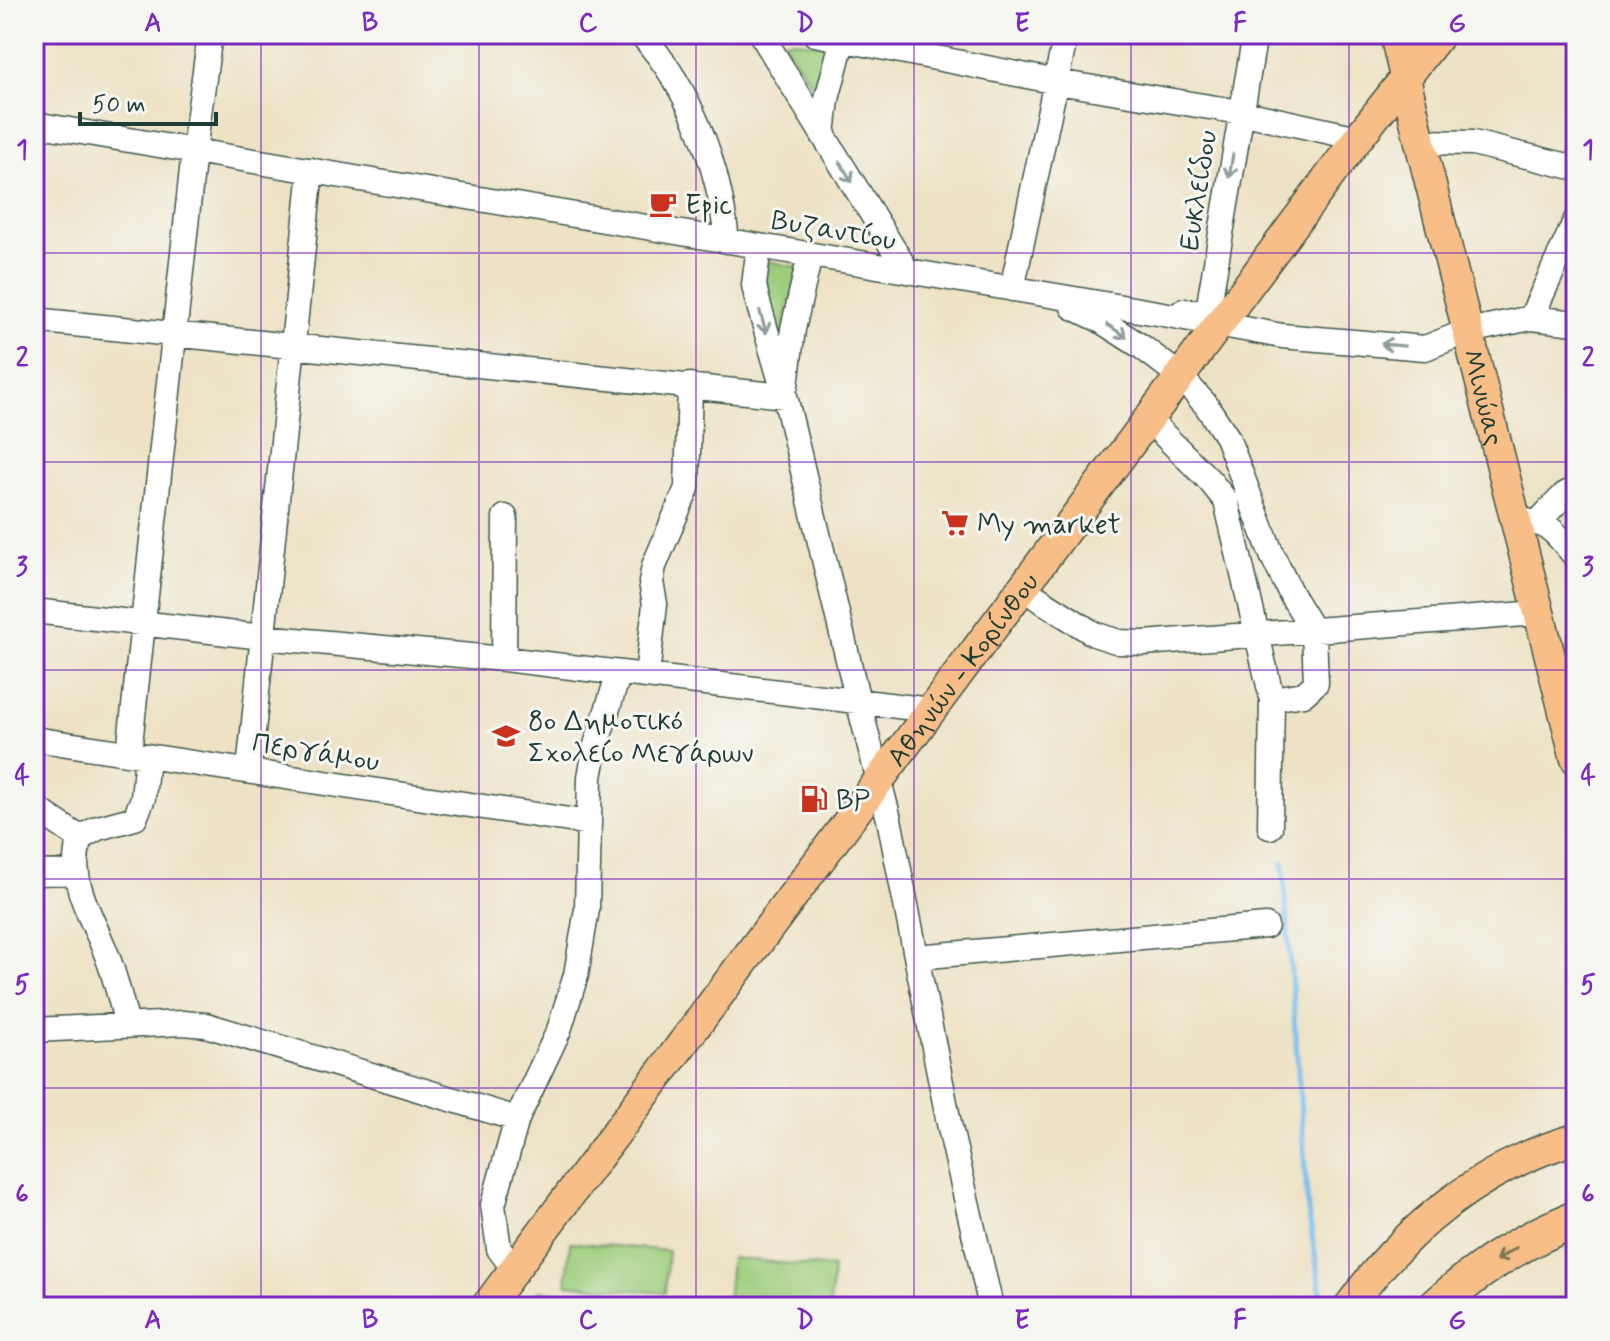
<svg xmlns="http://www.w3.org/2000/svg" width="1610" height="1341" viewBox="0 0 1610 1341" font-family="Mynerve,sans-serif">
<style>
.green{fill:#9dcd7c;stroke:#5e8558;stroke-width:2}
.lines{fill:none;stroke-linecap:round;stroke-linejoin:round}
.stream{stroke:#75beee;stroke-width:5}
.minor-casing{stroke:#3e564a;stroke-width:27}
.major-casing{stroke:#3e564a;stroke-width:33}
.highway-casing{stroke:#3e564a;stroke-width:39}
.minor{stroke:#fff;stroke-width:24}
.major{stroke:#f7be88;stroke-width:30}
.highway{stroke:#f7be88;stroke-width:36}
.oneway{stroke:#8f9e9a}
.oneway2{stroke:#80775a}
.grid{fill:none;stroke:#7b2cbf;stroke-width:2;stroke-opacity:0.55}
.labels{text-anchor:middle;stroke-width:6;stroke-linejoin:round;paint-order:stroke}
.street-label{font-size:28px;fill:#1f3d34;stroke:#f6f6f2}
.poi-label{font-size:28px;fill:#1f3d34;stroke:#f6f6f2;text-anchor:start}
.neatline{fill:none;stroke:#7b2cbf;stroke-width:3}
.grid-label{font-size:26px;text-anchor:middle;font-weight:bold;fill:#7b2cbf}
</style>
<rect width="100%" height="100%" fill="#f6f6f2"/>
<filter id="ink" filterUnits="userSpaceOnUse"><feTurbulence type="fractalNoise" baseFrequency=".0125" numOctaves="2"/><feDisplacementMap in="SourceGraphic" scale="16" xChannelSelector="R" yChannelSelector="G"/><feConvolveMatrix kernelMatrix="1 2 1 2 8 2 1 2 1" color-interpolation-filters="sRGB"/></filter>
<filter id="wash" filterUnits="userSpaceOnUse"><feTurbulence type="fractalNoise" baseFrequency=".006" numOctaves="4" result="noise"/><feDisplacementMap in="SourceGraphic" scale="32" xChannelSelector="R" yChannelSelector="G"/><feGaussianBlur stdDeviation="1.8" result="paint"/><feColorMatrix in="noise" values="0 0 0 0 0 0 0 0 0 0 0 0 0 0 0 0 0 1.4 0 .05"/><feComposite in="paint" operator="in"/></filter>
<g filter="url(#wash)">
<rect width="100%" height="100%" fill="#ede2c5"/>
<!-- green -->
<path class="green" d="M 793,40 L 832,46 L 819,96 L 783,41 Z
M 768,261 L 800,268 L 778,345 L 766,294 Z
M 570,1242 L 668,1251 L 665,1293 L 566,1284 Z
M 731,1258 L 833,1268 L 830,1307 L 780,1307 L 727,1302 Z
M 539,1291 L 654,1303 L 654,1307 L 537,1307 Z"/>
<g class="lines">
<!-- stream -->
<path class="stream" d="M 1283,862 L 1308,1210 L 1321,1292"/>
</g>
</g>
<g filter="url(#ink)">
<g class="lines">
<!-- minor casing -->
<g class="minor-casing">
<path id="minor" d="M 641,34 C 692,91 719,166 727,241
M 761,34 L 907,271
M 815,34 L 1057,82 L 1240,112 L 1358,138
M 34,124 L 1163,314 L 1282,336 L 1425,348 L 1468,331 L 1531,318 L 1576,323
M 823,135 L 827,99 L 844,34
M 1420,142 L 1473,143 L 1576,168
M 759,246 L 754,285 L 757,299 L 785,396 L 858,701 L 889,819 L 950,1128 L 991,1307
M 1012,289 L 1066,34
M 1073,307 L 1098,319 L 1142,347 L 1180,376 L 1206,405 L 1227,437 L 1272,555 L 1292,596 L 1314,632 L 1316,683 L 1304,694 L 1272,699 L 1270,827
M 1183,311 L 1205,312 L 1209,304 L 1255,34
M 1531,318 L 1576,220
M 34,320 L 785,396
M 786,385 L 793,329 L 810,255
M 1148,419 L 1210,481 L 1226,501 L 1272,699
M 1515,520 C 1552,522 1553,531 1576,557
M 1539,521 L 1564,495 L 1576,488
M 1022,588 L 1094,634 L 1119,642 L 1144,643 L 1539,613
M 34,611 L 263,637 L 504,659 L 931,710
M 504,659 L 505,517
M 647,676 L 655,604 L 651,582 L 654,566 L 687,488 L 690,385
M 34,739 L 589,823
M 129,753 L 194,151 L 210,34
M 249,770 L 311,170
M 34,807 L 80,838
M 34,873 L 77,872
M 917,957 L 1266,926
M 127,1025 C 122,1005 117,984 110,964 C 96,921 65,884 80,838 L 98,828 L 135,818 L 143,798 L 147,756
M 34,1030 L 183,1023 L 206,1025 L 517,1119
M 514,1269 L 499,1249 L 493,1205 L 517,1119 L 559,1030 L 576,975 L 587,909 L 590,777 L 596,745 L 619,673"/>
</g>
<!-- major casing -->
<g class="major-casing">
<g id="major">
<path id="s1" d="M 1395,34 L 1420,142 L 1576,759"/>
<path id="s2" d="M 486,1307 L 1358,138 L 1440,34"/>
<path d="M 1349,1307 C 1404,1229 1483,1165 1576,1139"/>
</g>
</g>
<!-- highway casing -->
<g class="highway-casing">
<path id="highway" d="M 1436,1307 C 1477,1269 1524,1239 1576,1219"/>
</g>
<!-- minor -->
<use href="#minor" class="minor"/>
<!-- major -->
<use href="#major" class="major"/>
<!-- highway -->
<use href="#highway" class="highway"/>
</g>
<!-- one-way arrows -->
<defs><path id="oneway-shaft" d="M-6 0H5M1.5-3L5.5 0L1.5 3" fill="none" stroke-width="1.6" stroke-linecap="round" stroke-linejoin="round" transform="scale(2)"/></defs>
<g class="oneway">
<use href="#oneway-shaft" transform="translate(1231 166) rotate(99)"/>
<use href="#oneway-shaft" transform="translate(846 172) rotate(59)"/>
<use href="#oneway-shaft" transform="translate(763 322) rotate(74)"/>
<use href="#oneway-shaft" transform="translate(1117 331) rotate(33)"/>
<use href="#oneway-shaft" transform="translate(1393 345) rotate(-175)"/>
</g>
<use class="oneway2" href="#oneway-shaft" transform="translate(1506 1254) rotate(148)"/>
</g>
<!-- grid -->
<path class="grid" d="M 261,34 L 261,1307M 479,34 L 479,1307M 696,34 L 696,1307M 914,34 L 914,1307M 1131,34 L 1131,1307M 1349,34 L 1349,1307M 34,253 L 1576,253M 34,462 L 1576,462M 34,670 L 1576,670M 34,879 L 1576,879M 34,1088 L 1576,1088"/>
<!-- icons -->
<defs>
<g id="cafe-bare" transform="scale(2.16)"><path d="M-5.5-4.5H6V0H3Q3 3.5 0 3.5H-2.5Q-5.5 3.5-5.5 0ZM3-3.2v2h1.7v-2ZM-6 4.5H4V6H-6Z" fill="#c8321e" stroke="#f6f6f2" stroke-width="2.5" paint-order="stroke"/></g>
<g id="supermarket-bare" transform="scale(2.16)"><path d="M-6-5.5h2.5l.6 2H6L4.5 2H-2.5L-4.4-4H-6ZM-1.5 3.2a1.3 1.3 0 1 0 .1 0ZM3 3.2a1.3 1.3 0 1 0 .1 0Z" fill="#c8321e" stroke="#f6f6f2" stroke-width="2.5" paint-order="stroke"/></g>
<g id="school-bare" transform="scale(2.16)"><path d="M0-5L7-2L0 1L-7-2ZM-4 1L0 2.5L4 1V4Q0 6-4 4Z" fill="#c8321e" stroke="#f6f6f2" stroke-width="2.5" paint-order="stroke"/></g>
<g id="fuel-bare" transform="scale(2.16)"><path d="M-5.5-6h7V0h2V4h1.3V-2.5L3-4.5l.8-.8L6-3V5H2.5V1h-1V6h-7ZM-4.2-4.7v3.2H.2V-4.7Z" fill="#c8321e" stroke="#f6f6f2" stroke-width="2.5" paint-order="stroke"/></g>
</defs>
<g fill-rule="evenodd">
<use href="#cafe-bare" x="663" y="204"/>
<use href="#supermarket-bare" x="955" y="523"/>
<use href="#school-bare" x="506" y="736"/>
<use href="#fuel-bare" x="814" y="799"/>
</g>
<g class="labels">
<!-- street labels -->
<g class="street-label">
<text transform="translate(1197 190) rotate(-81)" y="10">Ευκλείδου</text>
<text transform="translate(834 229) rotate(10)" y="10">Βυζαντίου</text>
<text dy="10" stroke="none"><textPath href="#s1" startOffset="374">Μινώας</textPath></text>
<text dy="10" stroke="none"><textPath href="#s2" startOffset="796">Αθηνών - Κορίνθου</textPath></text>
<text transform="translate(316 751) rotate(9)" y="10">Περγάμου</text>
</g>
<!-- poi labels -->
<g class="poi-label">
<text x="685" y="214">Epic</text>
<text x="977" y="533">My market</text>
<text x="528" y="730">8ο Δημοτικό<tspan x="528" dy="32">Σχολείο Μεγάρων</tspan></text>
<text x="836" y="809">BP</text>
</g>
</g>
<!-- margin -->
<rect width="1610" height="1341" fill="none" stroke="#f6f6f2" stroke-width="88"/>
<!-- scale -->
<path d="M80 112v12h136v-12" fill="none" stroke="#1f3d34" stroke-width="4"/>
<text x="92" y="112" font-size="24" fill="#1f3d34" stroke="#f6f6f2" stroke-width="6" paint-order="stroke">50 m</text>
<rect x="44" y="44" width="1522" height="1253" class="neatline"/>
<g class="grid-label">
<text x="153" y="31">A</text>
<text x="370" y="31">B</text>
<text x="588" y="31">C</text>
<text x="805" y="31">D</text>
<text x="1022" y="31">E</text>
<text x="1240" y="31">F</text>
<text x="1457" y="31">G</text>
<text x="22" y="158">1</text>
<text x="1588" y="158">1</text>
<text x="22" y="366">2</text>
<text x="1588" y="366">2</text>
<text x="22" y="575">3</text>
<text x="1588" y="575">3</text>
<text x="22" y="784">4</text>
<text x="1588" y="784">4</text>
<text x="22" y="993">5</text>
<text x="1588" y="993">5</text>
<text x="22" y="1202">6</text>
<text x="1588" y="1202">6</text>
<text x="153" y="1328">A</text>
<text x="370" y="1328">B</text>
<text x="588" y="1328">C</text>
<text x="805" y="1328">D</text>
<text x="1022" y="1328">E</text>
<text x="1240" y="1328">F</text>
<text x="1457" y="1328">G</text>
</g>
</svg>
